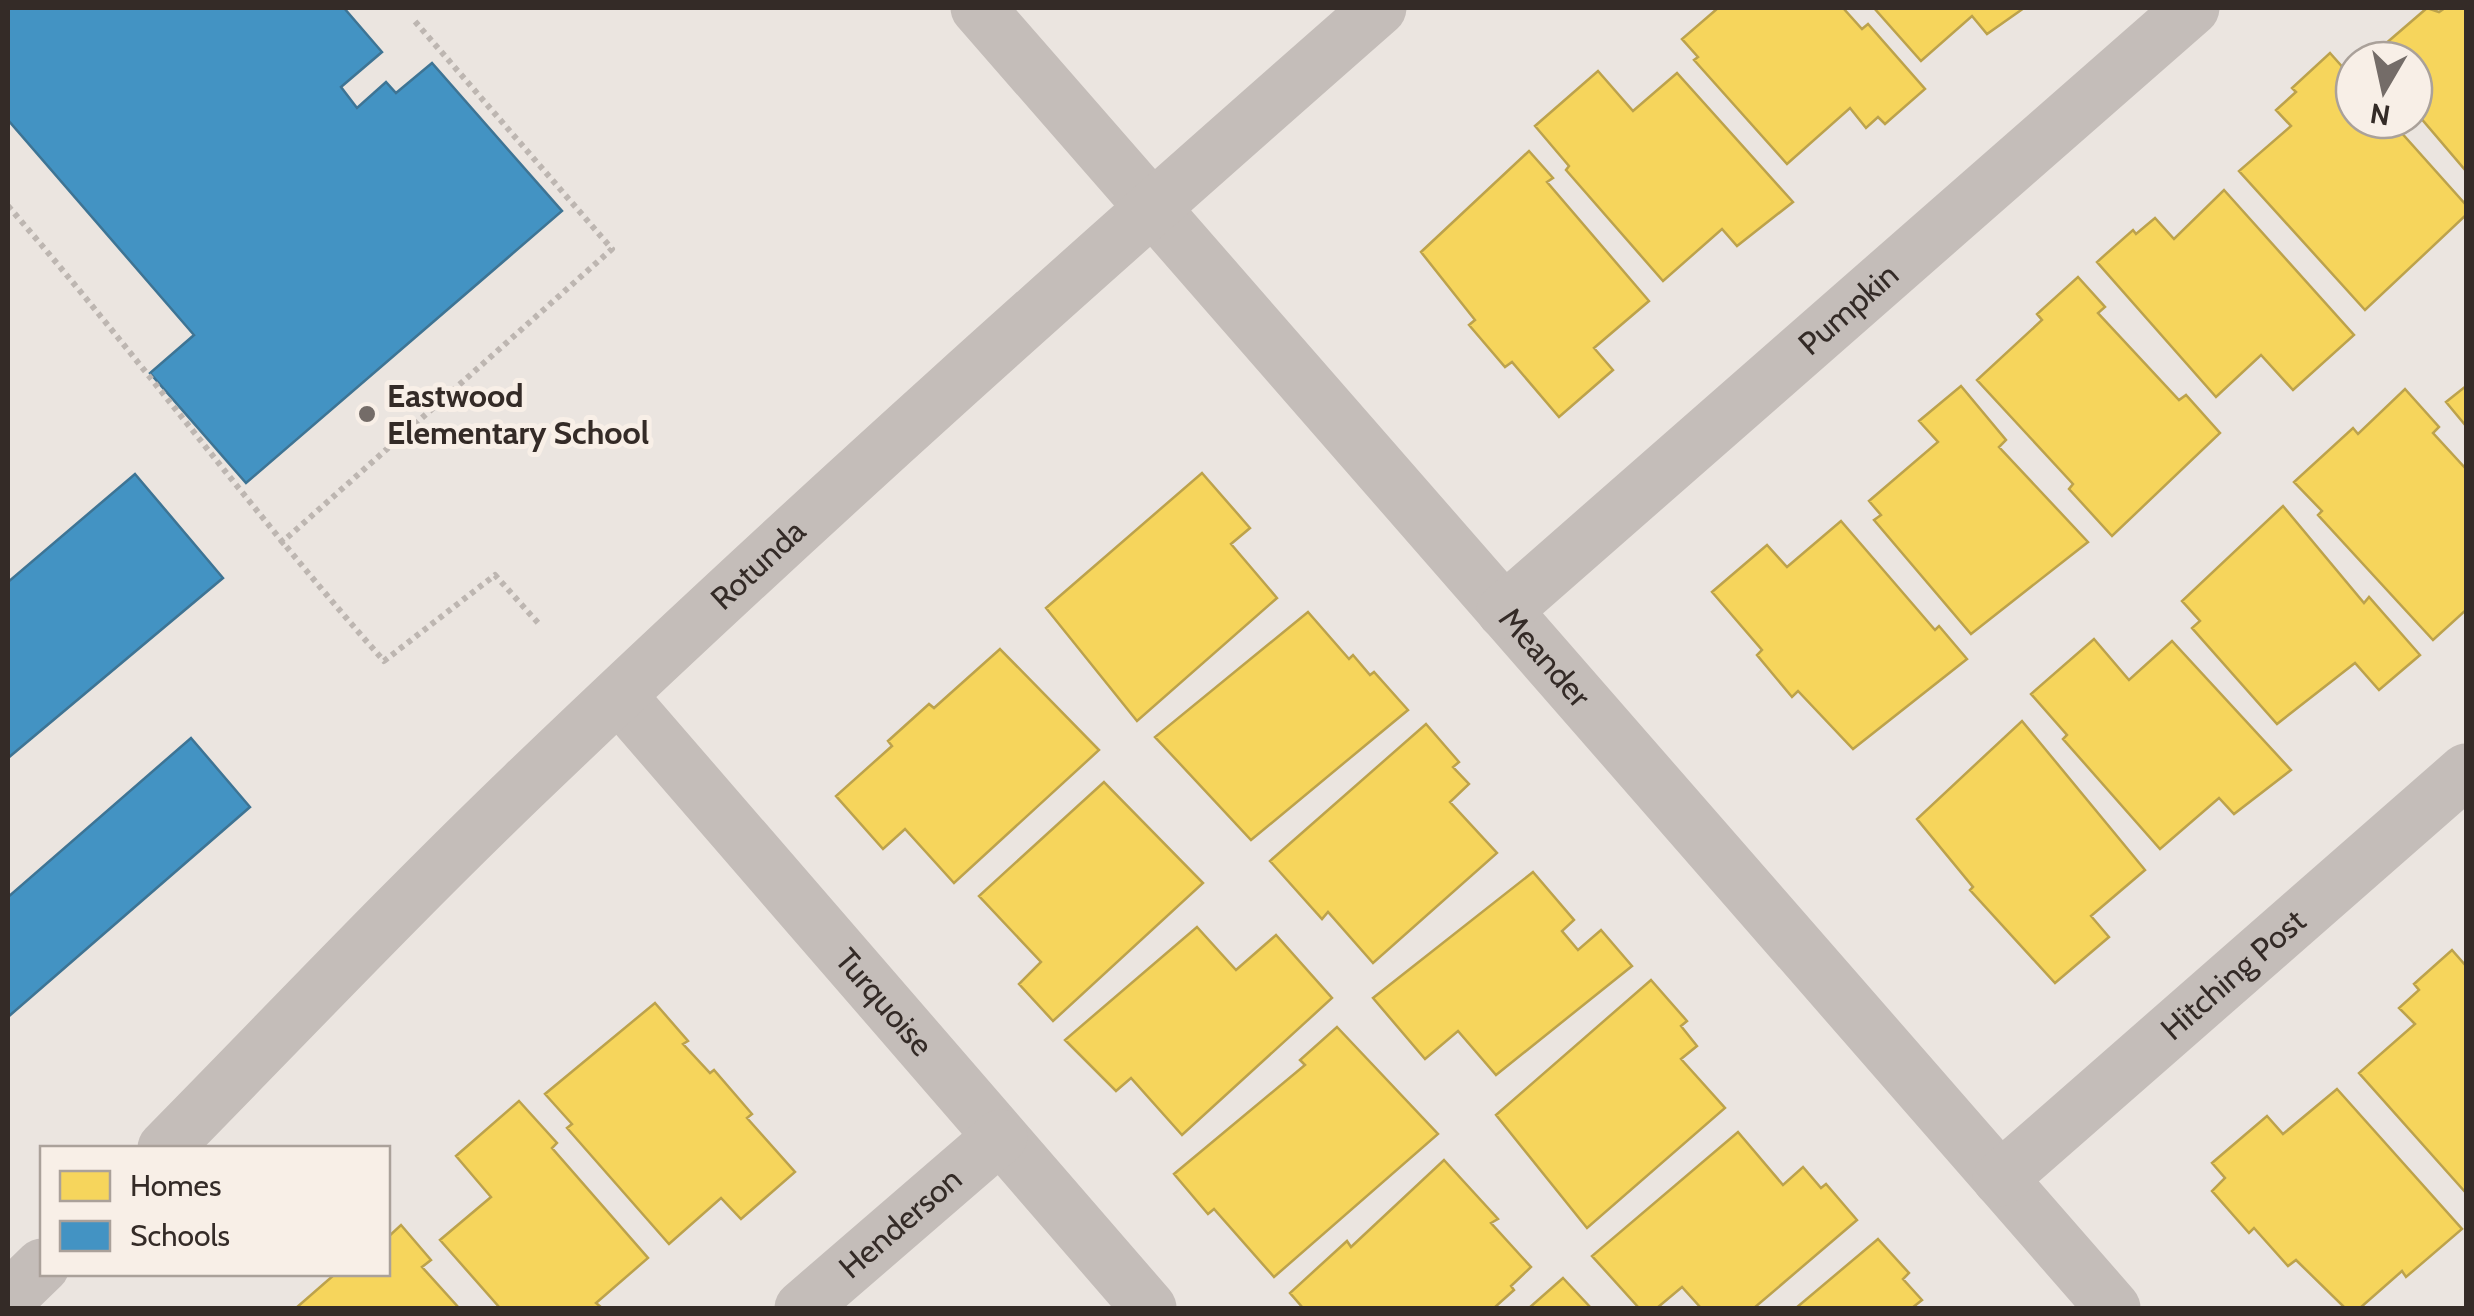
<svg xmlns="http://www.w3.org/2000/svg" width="2474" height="1316" viewBox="0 0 2474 1316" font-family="Cabin,sans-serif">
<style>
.homes{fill:#f6d55c;stroke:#bca24c;stroke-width:2.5}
.schools{fill:#4393c3;stroke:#3e7494;stroke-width:2.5}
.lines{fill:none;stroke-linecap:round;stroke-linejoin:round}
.path{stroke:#bdb6b1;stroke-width:6;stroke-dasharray:5 5;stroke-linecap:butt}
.street{stroke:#c4bdb9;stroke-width:55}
.poi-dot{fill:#746c68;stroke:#f8efe7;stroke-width:4}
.labels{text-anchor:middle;stroke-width:10;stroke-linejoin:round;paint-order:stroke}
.street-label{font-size:32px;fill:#342b27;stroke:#f8efe7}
.poi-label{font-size:32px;font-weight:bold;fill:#342b27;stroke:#f8efe7;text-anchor:start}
</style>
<rect width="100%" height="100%" fill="#ebe5e0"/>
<!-- homes -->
<path class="homes" d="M 1718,8 L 1843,8 L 1862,29 L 1868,24 L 1925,89 L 1885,124 L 1878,117 L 1866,128 L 1850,108 L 1787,164 L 1694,60 L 1698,57 L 1682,39 Z
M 1874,8 L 2024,8 L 1987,34 L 1972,16 L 1921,61 Z
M 2427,8 L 2439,12 L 2445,8 L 2466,8 L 2466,171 L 2414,110 L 2414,60 L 2369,58 Z
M 2330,53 L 2354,80 L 2354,120 L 2390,120 L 2466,205 L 2466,215 L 2365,310 L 2239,171 L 2291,126 L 2276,110 L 2296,92 L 2292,88 Z
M 1598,71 L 1633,111 L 1677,73 L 1793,202 L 1737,246 L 1722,229 L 1663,281 L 1566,170 L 1569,166 L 1535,126 Z
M 1529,151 L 1553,178 L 1547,182 L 1649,301 L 1594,348 L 1613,370 L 1559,417 L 1512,362 L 1505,367 L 1469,325 L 1475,320 L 1421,252 Z
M 2224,190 L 2354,335 L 2293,390 L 2261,355 L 2216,397 L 2097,262 L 2133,230 L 2136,234 L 2155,218 L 2174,239 Z
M 2078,277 L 2105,307 L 2098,313 L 2179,400 L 2186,395 L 2220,433 L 2112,536 L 2069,489 L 2073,484 L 1977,380 L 2042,320 L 2037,314 Z
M 1961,386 L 2006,440 L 1999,447 L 2088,542 L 1971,634 L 1874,520 L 1881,515 L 1869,501 L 1938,442 L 1919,421 Z
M 2466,386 L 2466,426 L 2446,402 Z
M 2405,389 L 2439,427 L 2433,433 L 2466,469 L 2466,610 L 2433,640 L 2318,515 L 2322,511 L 2294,482 L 2353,428 L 2358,434 Z
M 1202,473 L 1250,528 L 1231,544 L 1277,598 L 1137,721 L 1046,608 Z
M 2283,506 L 2364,603 L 2369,597 L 2420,655 L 2379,690 L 2355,663 L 2277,724 L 2192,628 L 2200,621 L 2182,601 Z
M 1841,521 L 1935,630 L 1939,626 L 1967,659 L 1853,749 L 1798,691 L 1792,697 L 1757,655 L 1762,650 L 1712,592 L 1767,545 L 1787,567 Z
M 1308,612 L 1349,659 L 1353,655 L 1370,675 L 1374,672 L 1408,710 L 1251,840 L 1155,737 Z
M 2094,639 L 2129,680 L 2172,641 L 2291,770 L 2234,814 L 2219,798 L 2160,849 L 2063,739 L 2067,735 L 2031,694 Z
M 1000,649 L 1099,750 L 954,883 L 905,829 L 883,849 L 836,796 L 892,746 L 888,741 L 929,704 L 934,708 Z
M 2022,721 L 2145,870 L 2091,916 L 2109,937 L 2055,983 L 1970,890 L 1973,887 L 1917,819 Z
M 1426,724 L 1459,762 L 1453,767 L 1469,784 L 1450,802 L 1497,853 L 1373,963 L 1328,912 L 1322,919 L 1270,861 Z
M 1104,782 L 1203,883 L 1053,1021 L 1019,984 L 1041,962 L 979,896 Z
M 1533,872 L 1574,920 L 1562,931 L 1578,950 L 1601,930 L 1632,966 L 1496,1075 L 1458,1031 L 1425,1059 L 1373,998 Z
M 1197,927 L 1236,970 L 1276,935 L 1332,998 L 1182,1135 L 1131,1078 L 1116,1091 L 1065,1040 Z
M 2452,950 L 2466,966 L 2466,1193 L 2359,1073 L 2415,1024 L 2399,1008 L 2419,990 L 2414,984 Z
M 1651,980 L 1687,1021 L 1681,1026 L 1697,1046 L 1681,1059 L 1725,1108 L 1587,1228 L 1496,1115 Z
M 655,1003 L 688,1041 L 683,1044 L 710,1073 L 714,1070 L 752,1114 L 747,1118 L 795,1172 L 741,1219 L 721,1198 L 669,1244 L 567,1128 L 572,1124 L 545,1094 Z
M 1337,1027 L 1438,1134 L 1274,1277 L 1214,1209 L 1208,1214 L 1174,1174 L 1305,1065 L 1300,1060 Z
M 2337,1089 L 2462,1229 L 2406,1277 L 2402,1271 L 2360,1308 L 2345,1308 L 2296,1260 L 2288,1266 L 2254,1228 L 2249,1233 L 2212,1191 L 2225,1178 L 2212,1163 L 2267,1116 L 2283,1134 Z
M 519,1101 L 557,1143 L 552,1148 L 648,1258 L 596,1303 L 602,1308 L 500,1308 L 440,1240 L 491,1197 L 456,1156 Z
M 1738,1132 L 1783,1185 L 1803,1167 L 1821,1188 L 1826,1184 L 1857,1220 L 1754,1308 L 1701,1308 L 1682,1287 L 1657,1308 L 1639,1308 L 1592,1256 Z
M 1444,1160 L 1498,1219 L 1491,1223 L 1531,1267 L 1511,1286 L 1514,1290 L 1494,1308 L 1303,1308 L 1290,1293 L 1347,1241 L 1351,1247 Z
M 401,1225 L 431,1260 L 422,1267 L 459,1308 L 296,1308 L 335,1274 L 388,1274 L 388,1237 Z
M 1878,1239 L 1909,1273 L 1903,1279 L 1922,1300 L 1912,1308 L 1796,1308 Z
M 1563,1278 L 1591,1308 L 1529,1308 Z"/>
<!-- schools -->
<path class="schools" d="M 8,8 L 344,8 L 382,52 L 341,87 L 357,108 L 386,82 L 396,93 L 432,63 L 562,211 L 246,483 L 150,373 L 194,335 L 8,120 Z
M 135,474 L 223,578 L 8,758 L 8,582 Z
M 191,738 L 250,807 L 8,1017 L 8,897 Z"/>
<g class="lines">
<!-- path -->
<path class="path" d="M 8,206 C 137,354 253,514 384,661 L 495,575 L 539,624
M 280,544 L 612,249 L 412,18"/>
<!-- street -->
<g class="street">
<path id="s1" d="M 978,8 L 2113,1308"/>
<path id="s2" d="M 1504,611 L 2192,8"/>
<path id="s3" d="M 619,696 L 1149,1308"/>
<path id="s4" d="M 165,1148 C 284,1027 401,903 524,785 C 802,518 1090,262 1379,8"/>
<path id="s5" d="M 2000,1179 L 2466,771"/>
<path d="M 8,1299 L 42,1266"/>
<path id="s6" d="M 802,1308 L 1000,1137"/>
</g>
</g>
<!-- markers -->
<circle class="poi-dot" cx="367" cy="414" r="10"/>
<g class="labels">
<!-- street labels -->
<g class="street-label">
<text dy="11" stroke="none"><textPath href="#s2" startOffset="458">Pumpkin</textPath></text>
<text dy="11" stroke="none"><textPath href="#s4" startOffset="832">Rotunda</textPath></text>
<text dy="11" stroke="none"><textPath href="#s1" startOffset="862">Meander</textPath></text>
<text dy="11" stroke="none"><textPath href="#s5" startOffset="310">Hitching Post</textPath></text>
<text dy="11" stroke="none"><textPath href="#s3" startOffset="405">Turquoise</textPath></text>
<text dy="11" stroke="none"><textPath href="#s6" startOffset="130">Henderson</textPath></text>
</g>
<!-- poi labels -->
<g class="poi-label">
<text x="387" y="407">Eastwood<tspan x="387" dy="37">Elementary School</tspan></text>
</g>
</g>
<!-- border -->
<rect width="2474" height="1316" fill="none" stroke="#342b27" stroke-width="20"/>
<!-- legend -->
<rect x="40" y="1146" width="350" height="130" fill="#f8efe7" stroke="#aaa19a" stroke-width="2.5"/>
<rect x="60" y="1171" width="50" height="30" fill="#f6d55c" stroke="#aaa19a" stroke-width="2.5"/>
<text x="130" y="1196" font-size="30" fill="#342b27">Homes</text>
<rect x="60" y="1221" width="50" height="30" fill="#4393c3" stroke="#aaa19a" stroke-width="2.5"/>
<text x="130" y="1246" font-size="30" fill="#342b27">Schools</text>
<!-- north arrow -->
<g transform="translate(2384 90) rotate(189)"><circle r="48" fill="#f8efe7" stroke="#aaa19a" stroke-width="2.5"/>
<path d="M0-8L18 38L0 25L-18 38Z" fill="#746c68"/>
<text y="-15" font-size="28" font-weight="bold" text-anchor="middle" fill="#342b27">N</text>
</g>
</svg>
